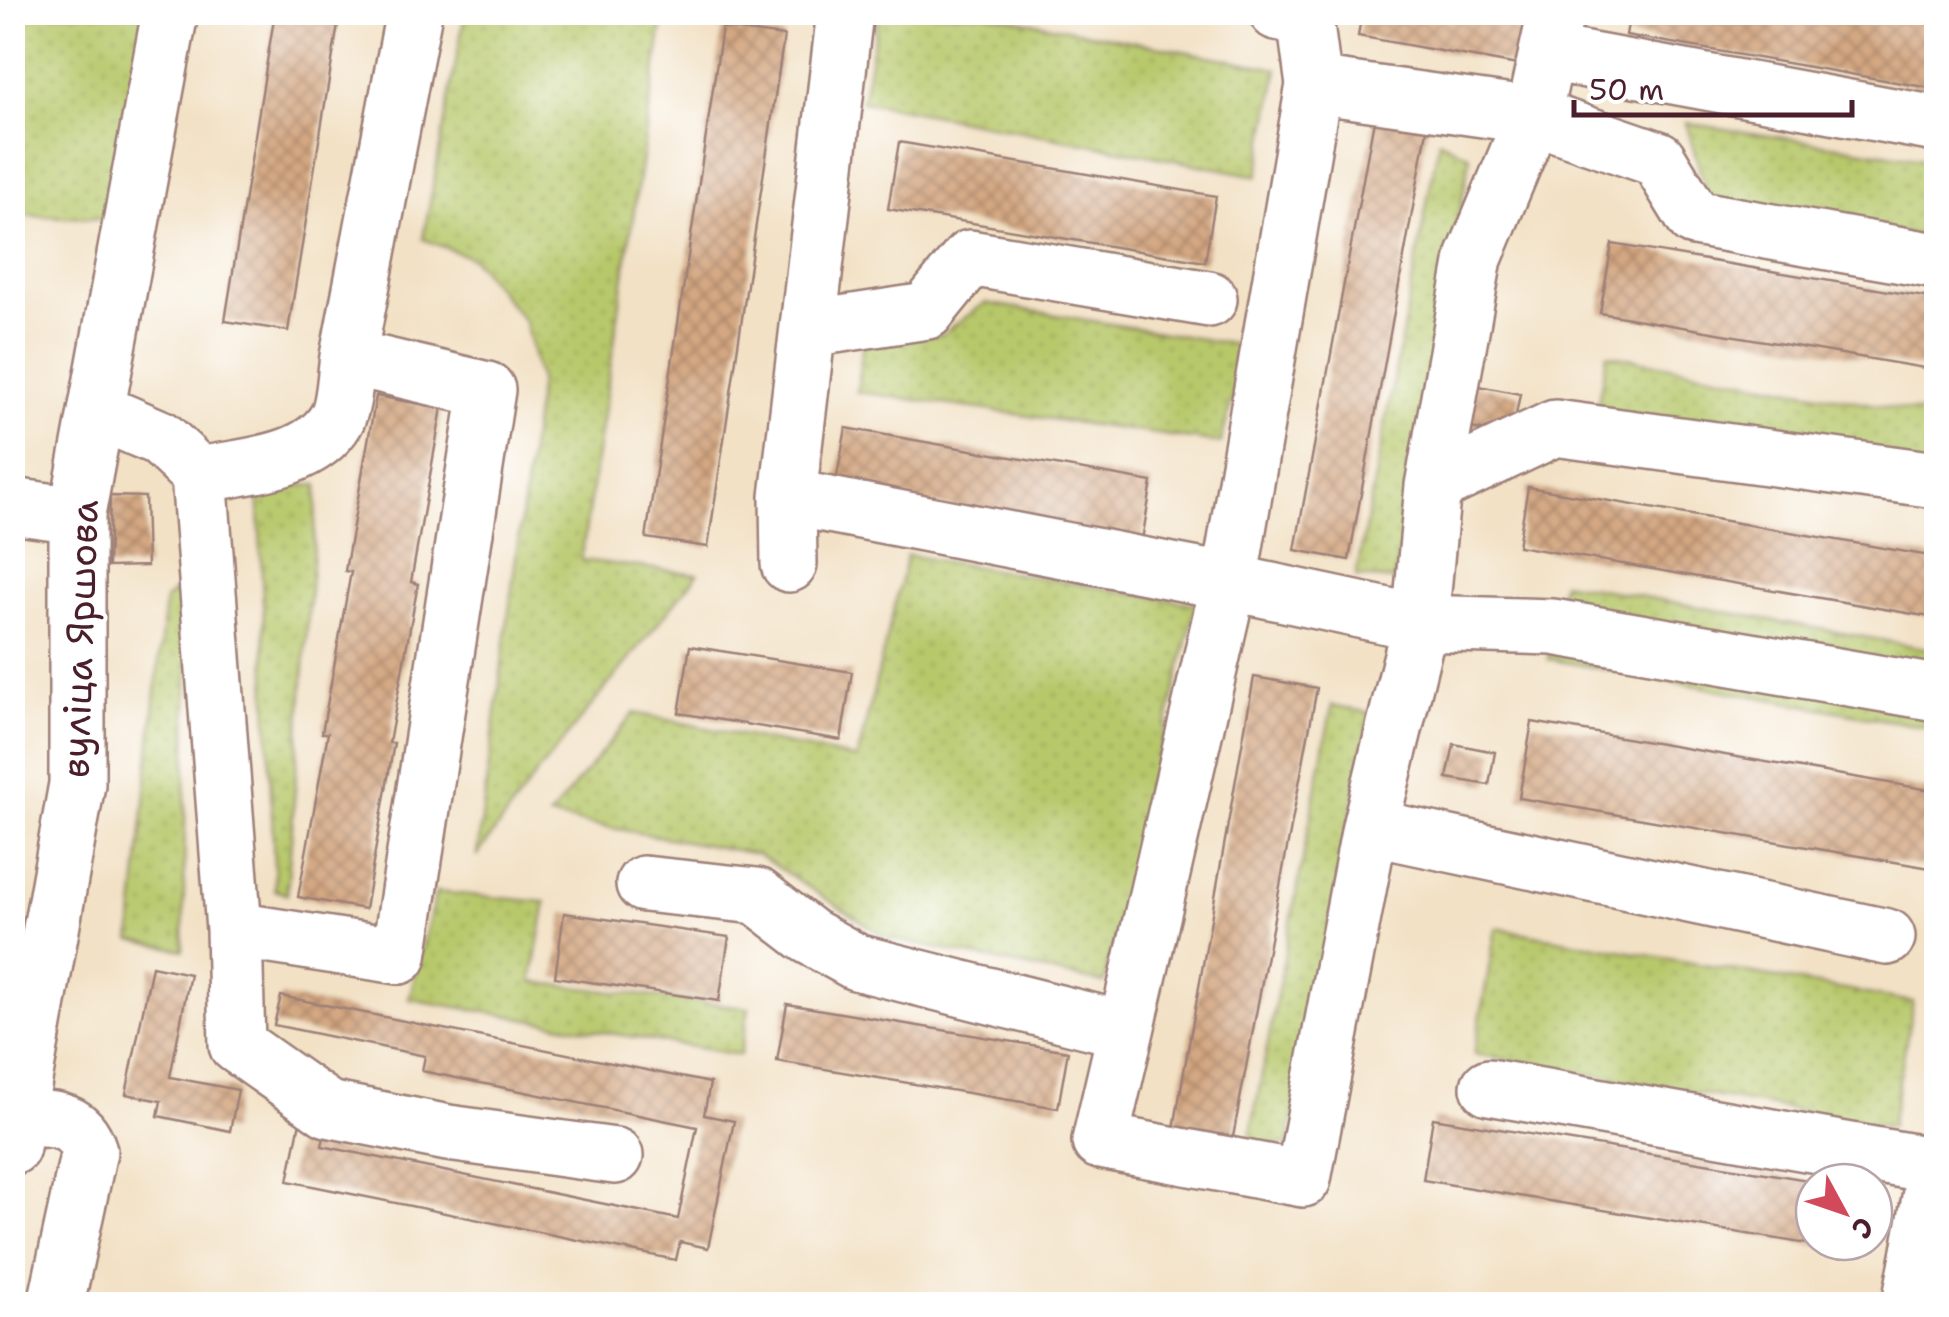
<svg xmlns="http://www.w3.org/2000/svg" width="1949" height="1317" viewBox="0 0 1949 1317" font-family="'Shantell Sans',sans-serif">
<style>
.grass{fill:url(#grass-dots);stroke:#80744b;stroke-width:2.5}
.building{fill:url(#building-cross-hatch)}
.lines{fill:none;stroke-linecap:round;stroke-linejoin:round}
.minor-casing{stroke:#9e8078;stroke-width:60}
.minor{stroke:#fff;stroke-width:55}
.labels{text-anchor:middle;stroke-width:8;stroke-linejoin:round;paint-order:stroke}
.street-label{font-size:38px;fill:#4a1f2b;stroke:#fff}
</style>
<defs>
<pattern id="grass-dots" width="8" height="8" patternUnits="userSpaceOnUse" patternTransform="scale(2.5)"><rect width="8" height="8" fill="#b7c86b"/><path d="M2 2h.1M6 6h.1" fill="none" stroke="#9fab5d" stroke-width="1.8" stroke-linecap="round"/></pattern>
<pattern id="building-cross-hatch" width="8" height="8" patternUnits="userSpaceOnUse" patternTransform="scale(2.5)"><rect width="8" height="8" fill="#d4a883"/><path d="M0 0l8 8M0 8l8-8" fill="none" stroke="#ae886b"/></pattern>
</defs>
<rect width="100%" height="100%" fill="#fff"/>
<filter id="ink" filterUnits="userSpaceOnUse"><feTurbulence type="fractalNoise" baseFrequency=".01" numOctaves="2"/><feDisplacementMap in="SourceGraphic" scale="20" xChannelSelector="R" yChannelSelector="G"/><feConvolveMatrix kernelMatrix="1 2 1 2 8 2 1 2 1" color-interpolation-filters="sRGB"/></filter>
<filter id="wash" filterUnits="userSpaceOnUse"><feTurbulence type="fractalNoise" baseFrequency=".0048" numOctaves="4" result="noise"/><feDisplacementMap in="SourceGraphic" scale="40" xChannelSelector="R" yChannelSelector="G"/><feGaussianBlur stdDeviation="2.25" result="paint"/><feColorMatrix in="noise" values="0 0 0 0 0 0 0 0 0 0 0 0 0 0 0 0 0 1.4 0 .05"/><feComposite in="paint" operator="in"/></filter>
<g filter="url(#wash)">
<rect width="100%" height="100%" fill="#f2e1c5"/>
<!-- grass -->
<path class="grass" d="M 13,13 L 149,13 L 112,219 L 13,215 Z
M 465,13 L 664,13 L 581,560 L 698,574 L 538,772 L 477,856 L 539,380 L 525,322 L 472,258 L 423,239 Z
M 879,13 L 983,13 L 1278,69 L 1258,176 L 862,101 Z
M 1686,123 L 1936,161 L 1936,238 L 1709,202 Z
M 1439,140 L 1470,156 L 1394,580 L 1356,577 Z
M 985,303 L 1245,346 L 1221,443 L 857,392 L 863,339 L 941,335 Z
M 1607,354 L 1936,416 L 1936,509 L 1590,444 Z
M 318,485 L 287,894 L 275,890 L 258,486 Z
M 907,555 L 1196,604 L 1104,983 L 887,938 L 757,854 L 549,817 L 634,713 L 857,759 Z
M 189,578 L 183,950 L 131,940 L 165,600 Z
M 1562,582 L 1936,650 L 1936,729 L 1548,659 Z
M 1332,705 L 1370,713 L 1288,1145 L 1249,1142 Z
M 436,892 L 546,902 L 532,982 L 749,1008 L 740,1055 L 409,999 Z
M 1496,928 L 1913,1002 L 1891,1127 L 1474,1054 Z"/>
<g id="blocks">
<!-- building -->
<path class="building" d="M 275,12 L 340,12 L 288,331 L 225,321 Z
M 1362,12 L 1533,12 L 1523,66 L 1358,36 Z
M 1630,12 L 1879,12 L 1936,23 L 1936,89 L 1626,35 Z
M 722,28 L 784,36 L 708,547 L 646,538 Z
M 1376,109 L 1429,119 L 1349,560 L 1295,550 Z
M 899,142 L 1216,196 L 1205,262 L 888,209 Z
M 1612,244 L 1936,299 L 1936,370 L 1600,313 Z
M 1474,385 L 1520,394 L 1512,436 L 1466,427 Z
M 376,396 L 442,408 L 411,582 L 418,584 L 389,743 L 394,743 L 365,909 L 298,897 L 328,733 L 322,733 L 351,572 L 345,571 Z
M 846,428 L 1152,482 L 1142,540 L 835,487 Z
M 1528,487 L 1936,557 L 1936,618 L 1518,546 Z
M 110,496 L 145,497 L 147,566 L 108,567 Z
M 690,646 L 852,672 L 841,740 L 679,713 Z
M 1254,677 L 1317,688 L 1233,1137 L 1174,1128 Z
M 1532,722 L 1936,791 L 1936,869 L 1519,798 Z
M 1454,744 L 1495,752 L 1489,785 L 1447,778 Z
M 564,913 L 729,937 L 719,1001 L 555,977 Z
M 152,966 L 190,974 L 170,1077 L 238,1090 L 230,1131 L 158,1116 L 161,1101 L 126,1094 Z
M 281,996 L 710,1083 L 704,1115 L 734,1121 L 708,1248 L 680,1242 L 676,1260 L 288,1181 L 300,1122 L 326,1127 L 322,1146 L 678,1219 L 697,1127 L 422,1071 L 425,1056 L 274,1025 Z
M 787,1004 L 1068,1051 L 1058,1108 L 777,1061 Z
M 1433,1118 L 1814,1181 L 1814,1242 L 1862,1242 L 1861,1253 L 1423,1180 Z"/>
</g>
</g>
<g filter="url(#ink)">
<use href="#blocks" fill-opacity="0" stroke="#9e8078" stroke-width="2.5"/>
<g class="lines">
<!-- minor casing -->
<g class="minor-casing">
<path id="minor" d="M 845,12 L 788,497 L 1229,582 L 1420,623 L 1553,627 L 1936,693
M 1277,12 L 1305,18 L 1314,85 L 1533,116 L 1658,159 L 1694,218 L 1936,261
M 1548,53 L 1936,124
M 808,329 L 927,311 L 970,258 L 1209,299
M 348,357 L 414,12
M 97,411 L 160,438 L 199,475 C 243,466 310,464 336,420 C 345,404 345,375 348,357 L 487,390 L 399,956 L 234,930 L 199,475
M 1433,486 L 1555,428 L 1936,480
M 788,497 L 789,564
M 12,506 L 77,515
M 1370,827 L 1887,937
M 644,884 L 757,896 L 809,936 L 856,962 L 1126,1030 L 1100,1141 L 1303,1179 L 1370,827 L 1420,623 L 1433,486 L 1474,258 L 1533,116 L 1556,12
M 234,930 L 237,1045 L 328,1109 L 448,1133 L 615,1156
M 1126,1030 L 1229,582 L 1314,85
M 1489,1087 L 1936,1166 L 1910,1304
M 12,1118 C 46,1120 77,1113 89,1151 L 56,1304
M 12,1147 L 77,784 L 77,515 L 170,12"/>
</g>
<!-- minor -->
<use href="#minor" class="minor"/>
</g>
</g>
<g class="labels">
<!-- street labels -->
<g class="street-label">
<text transform="translate(80 639) rotate(-88)" y="13">вуліца Яршова</text>
</g>
</g>
<!-- margin -->
<rect width="1949" height="1317" fill="none" stroke="#fff" stroke-width="50"/>
<!-- north arrow -->
<g transform="translate(1844 1212) rotate(130)"><circle r="48" fill="#ffffff" stroke="#b7a5aa" stroke-width="2.5"/>
<path d="M0-8L18 38L0 25L-18 38Z" fill="#d1495b"/>
<text y="-15" font-size="28" font-weight="bold" text-anchor="middle" fill="#4a1f2b">С</text>
</g>
<!-- scale -->
<path d="M1574 100v15h278v-15" fill="none" stroke="#4a1f2b" stroke-width="5"/>
<text x="1589" y="100" font-size="30" fill="#4a1f2b" stroke="#ffffff" stroke-width="8" paint-order="stroke">50 m</text>
</svg>
